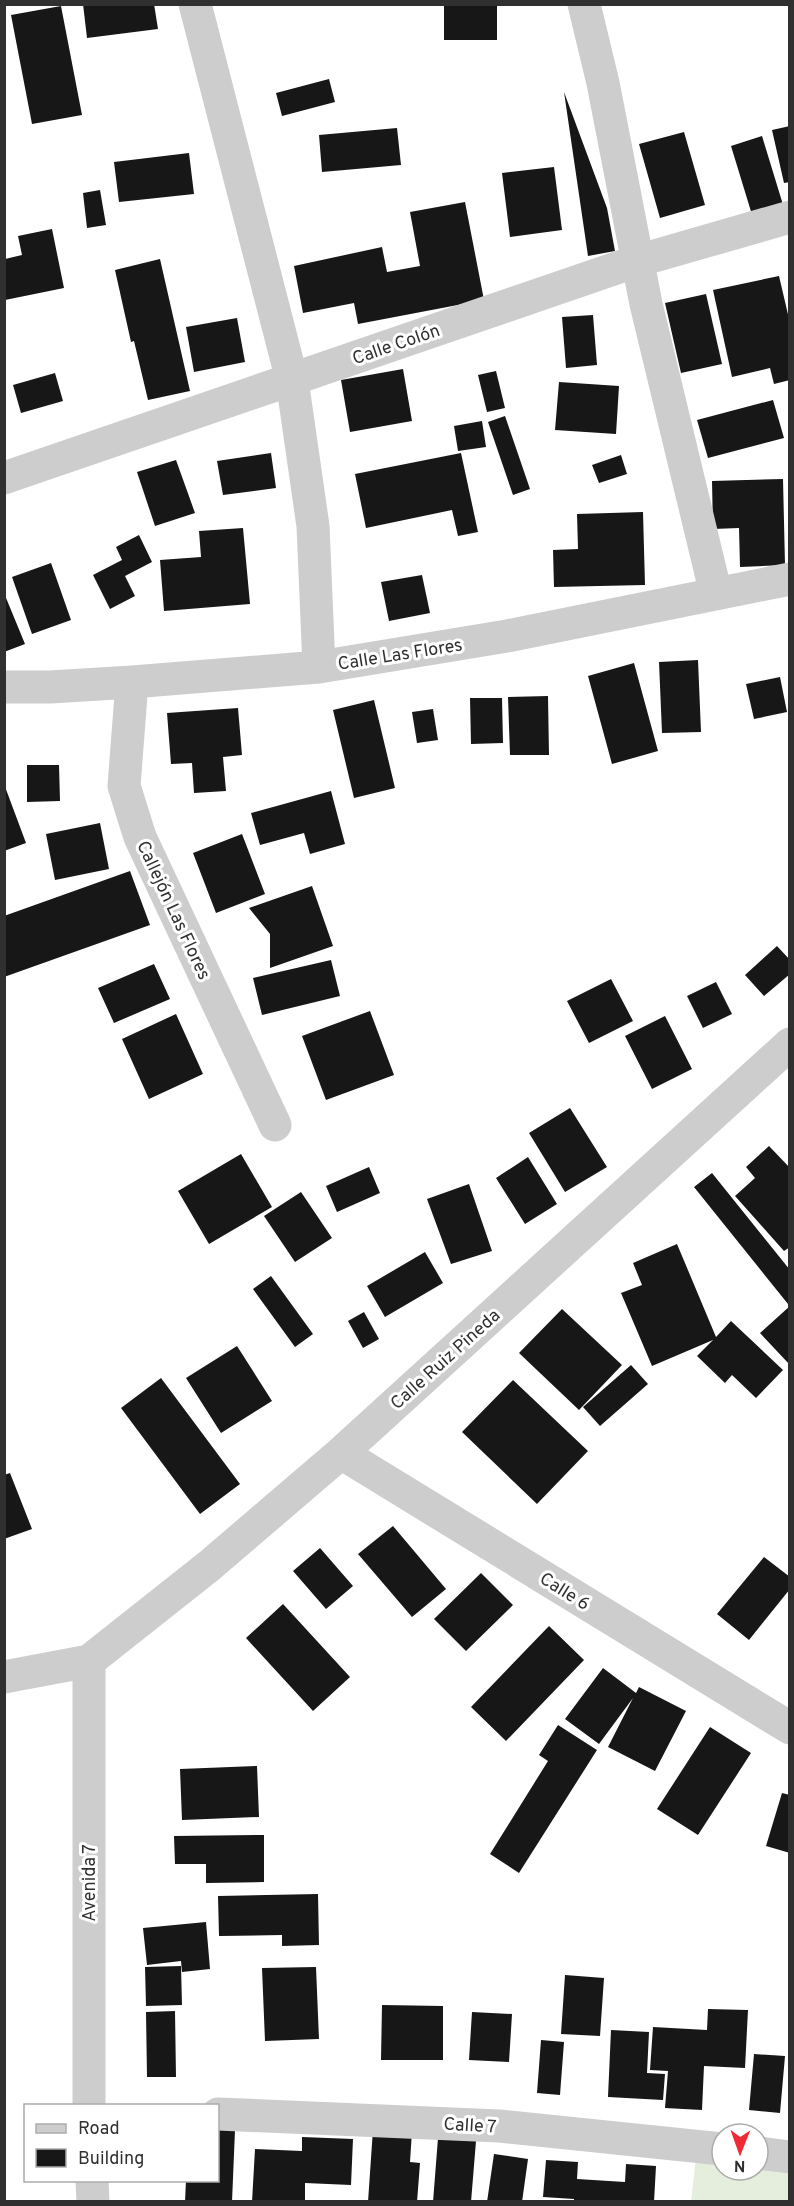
<svg xmlns="http://www.w3.org/2000/svg" width="794" height="2206" viewBox="0 0 794 2206" font-family="Overpass,sans-serif">
<style>
.green{fill:#e5eddd}
.building{fill:#171717}
.lines{fill:none;stroke-linecap:round;stroke-linejoin:round}
.minor{stroke:#cdcdcd;stroke-width:33}
.labels{text-anchor:middle;stroke-width:6;stroke-linejoin:round;paint-order:stroke}
.street-label{font-size:18px;fill:#303030;stroke:#fff}
</style>
<rect width="100%" height="100%" fill="#fff"/>
<!-- green -->
<path class="green" d="M 696,2157 L 722,2160 L 722,2170 L 758,2170 L 758,2165 L 789,2169 L 789,2201 L 691,2202 Z"/>
<!-- building -->
<path class="building" d="M 83,4 L 154,4 L 158,29 L 87,38 Z
M 444,4 L 497,4 L 497,40 L 444,40 Z
M 61,6 L 82,115 L 32,124 L 11,15 Z
M 329,79 L 335,102 L 282,116 L 276,93 Z
M 564,92 L 607,208 L 615,251 L 588,256 Z
M 790,126 L 790,182 L 784,183 L 772,130 Z
M 397,128 L 401,165 L 322,172 L 319,135 Z
M 684,132 L 705,205 L 660,218 L 639,144 Z
M 762,136 L 784,208 L 753,218 L 731,146 Z
M 189,153 L 194,194 L 119,202 L 114,162 Z
M 554,167 L 562,230 L 510,237 L 502,173 Z
M 100,190 L 106,225 L 87,228 L 83,193 Z
M 465,202 L 484,300 L 358,324 L 354,303 L 303,313 L 294,266 L 382,247 L 387,272 L 420,266 L 410,212 Z
M 52,229 L 64,288 L 5,300 L 5,259 L 22,255 L 18,236 Z
M 160,259 L 190,391 L 148,400 L 134,341 L 131,342 L 115,270 Z
M 779,276 L 790,323 L 790,380 L 774,384 L 770,368 L 732,377 L 713,290 Z
M 706,294 L 722,364 L 681,373 L 665,303 Z
M 593,315 L 597,365 L 566,368 L 562,317 Z
M 237,318 L 245,362 L 194,372 L 186,327 Z
M 403,369 L 412,421 L 350,432 L 341,380 Z
M 496,371 L 505,408 L 487,412 L 478,375 Z
M 55,373 L 63,401 L 21,413 L 13,385 Z
M 559,382 L 619,386 L 616,434 L 555,430 Z
M 773,400 L 784,438 L 708,458 L 697,420 Z
M 505,416 L 530,489 L 513,495 L 488,422 Z
M 482,421 L 486,447 L 458,451 L 454,426 Z
M 271,453 L 276,488 L 223,495 L 217,461 Z
M 461,453 L 478,532 L 458,536 L 452,510 L 366,528 L 355,474 Z
M 621,455 L 627,474 L 599,483 L 592,465 Z
M 176,460 L 195,513 L 155,526 L 137,472 Z
M 783,479 L 785,565 L 740,567 L 739,528 L 713,529 L 712,481 Z
M 643,512 L 645,585 L 554,587 L 553,550 L 578,549 L 577,514 Z
M 243,528 L 250,604 L 164,611 L 160,560 L 201,557 L 199,531 Z
M 139,535 L 152,562 L 125,576 L 135,596 L 110,609 L 93,575 L 122,560 L 116,547 Z
M 51,563 L 71,620 L 32,634 L 12,577 Z
M 422,575 L 430,613 L 389,621 L 381,582 Z
M 4,593 L 25,644 L 4,652 Z
M 698,660 L 701,732 L 662,733 L 659,662 Z
M 634,663 L 658,751 L 612,764 L 588,676 Z
M 780,677 L 787,712 L 754,719 L 746,684 Z
M 548,696 L 549,755 L 510,755 L 508,697 Z
M 470,698 L 502,698 L 503,743 L 471,744 Z
M 374,700 L 395,788 L 354,798 L 333,710 Z
M 238,708 L 242,755 L 223,757 L 226,791 L 194,793 L 192,763 L 171,764 L 167,713 Z
M 433,709 L 438,740 L 417,743 L 412,712 Z
M 27,765 L 59,765 L 60,801 L 27,802 Z
M 4,784 L 26,843 L 4,851 Z
M 331,791 L 345,844 L 310,854 L 304,833 L 260,845 L 251,813 Z
M 100,823 L 109,869 L 55,880 L 46,834 Z
M 242,834 L 265,894 L 216,913 L 193,853 Z
M 130,871 L 150,925 L 4,977 L 4,916 Z
M 312,886 L 333,946 L 270,968 L 270,934 L 249,908 Z
M 777,946 L 790,960 L 790,974 L 764,996 L 745,975 Z
M 331,960 L 340,996 L 262,1015 L 253,978 Z
M 154,964 L 170,999 L 114,1023 L 98,988 Z
M 611,979 L 633,1021 L 589,1043 L 567,1001 Z
M 716,982 L 732,1014 L 703,1028 L 687,996 Z
M 370,1011 L 394,1075 L 326,1100 L 302,1036 Z
M 176,1014 L 203,1074 L 149,1099 L 122,1039 Z
M 665,1016 L 692,1069 L 652,1089 L 625,1036 Z
M 570,1108 L 607,1167 L 565,1192 L 529,1133 Z
M 769,1146 L 790,1168 L 790,1247 L 784,1251 L 735,1196 L 755,1178 L 746,1167 Z
M 241,1154 L 272,1207 L 209,1244 L 178,1191 Z
M 528,1157 L 557,1204 L 525,1224 L 496,1178 Z
M 369,1167 L 380,1193 L 337,1212 L 326,1186 Z
M 712,1173 L 790,1270 L 788,1304 L 694,1187 Z
M 469,1184 L 492,1251 L 451,1264 L 427,1199 Z
M 301,1192 L 332,1238 L 295,1262 L 264,1216 Z
M 677,1244 L 716,1337 L 731,1321 L 783,1370 L 756,1398 L 732,1375 L 725,1383 L 697,1356 L 713,1340 L 652,1366 L 621,1293 L 642,1285 L 633,1263 Z
M 425,1252 L 443,1283 L 385,1317 L 367,1286 Z
M 271,1276 L 313,1334 L 295,1347 L 253,1289 Z
M 790,1306 L 790,1365 L 760,1333 Z
M 562,1309 L 622,1365 L 579,1410 L 519,1353 Z
M 364,1312 L 379,1339 L 363,1348 L 348,1321 Z
M 237,1346 L 272,1401 L 221,1433 L 186,1378 Z
M 631,1365 L 648,1384 L 600,1426 L 583,1407 Z
M 161,1378 L 240,1484 L 200,1514 L 121,1408 Z
M 513,1380 L 588,1451 L 537,1504 L 462,1432 Z
M 10,1473 L 32,1529 L 4,1539 L 4,1475 Z
M 393,1526 L 446,1589 L 412,1617 L 358,1554 Z
M 320,1548 L 353,1586 L 326,1609 L 293,1571 Z
M 764,1557 L 790,1577 L 790,1589 L 749,1640 L 717,1614 Z
M 481,1573 L 513,1605 L 466,1651 L 434,1619 Z
M 283,1604 L 350,1677 L 313,1711 L 246,1638 Z
M 549,1626 L 584,1660 L 506,1741 L 471,1707 Z
M 603,1668 L 636,1693 L 639,1687 L 686,1711 L 655,1771 L 608,1747 L 633,1698 L 599,1744 L 565,1719 Z
M 558,1725 L 597,1750 L 519,1873 L 490,1854 L 548,1761 L 539,1755 Z
M 710,1727 L 751,1753 L 698,1835 L 657,1809 Z
M 257,1766 L 259,1817 L 182,1820 L 180,1769 Z
M 782,1793 L 790,1795 L 790,1853 L 766,1846 Z
M 264,1835 L 264,1882 L 206,1883 L 206,1864 L 175,1864 L 174,1836 Z
M 318,1894 L 319,1945 L 282,1946 L 282,1935 L 219,1936 L 218,1896 Z
M 206,1922 L 210,1969 L 182,1972 L 181,1961 L 147,1965 L 143,1928 Z
M 181,1966 L 182,2005 L 146,2006 L 145,1967 Z
M 316,1967 L 319,2039 L 265,2041 L 262,1968 Z
M 565,1975 L 604,1978 L 600,2036 L 561,2034 Z
M 382,2005 L 443,2006 L 443,2060 L 381,2060 Z
M 708,2009 L 748,2010 L 745,2068 L 704,2066 L 702,2110 L 665,2108 L 668,2071 L 650,2070 L 653,2027 L 707,2030 Z
M 175,2011 L 176,2077 L 147,2077 L 146,2012 Z
M 472,2012 L 512,2014 L 509,2062 L 469,2060 Z
M 611,2030 L 649,2032 L 647,2073 L 665,2074 L 663,2100 L 608,2097 Z
M 541,2040 L 564,2042 L 560,2095 L 537,2093 Z
M 754,2054 L 785,2056 L 780,2113 L 749,2110 Z
M 218,2129 L 235,2130 L 232,2202 L 185,2202 L 186,2180 L 218,2180 Z
M 373,2129 L 412,2131 L 410,2162 L 420,2163 L 417,2202 L 368,2202 Z
M 302,2137 L 353,2139 L 351,2185 L 305,2183 L 305,2202 L 252,2202 L 255,2149 L 302,2151 Z
M 438,2138 L 476,2141 L 471,2202 L 433,2202 Z
M 494,2154 L 528,2159 L 522,2202 L 487,2202 Z
M 546,2160 L 578,2162 L 577,2179 L 625,2182 L 626,2164 L 656,2166 L 654,2202 L 574,2202 L 574,2199 L 543,2197 Z"/>
<g class="lines">
<!-- minor -->
<path class="minor" d="M 195,4 L 292,380 L 313,526 L 319,667
M 584,4 L 603,83 L 646,304 L 716,594
M 4,478 L 637,261 L 790,217
M 132,682 L 124,786 L 140,837 L 275,1125
M 4,687 L 50,687 L 132,682 L 319,667 L 507,636 L 790,579
M 341,1453 L 790,1728
M 89,1661 L 89,2106
M 4,1677 L 89,1661 L 209,1566 L 341,1453 L 790,1044
M 218,2114 L 499,2126 L 722,2149
M 758,2153 L 790,2157
M 92,2180 L 93,2202"/>
</g>
<g class="labels">
<!-- street labels -->
<g class="street-label">
<text transform="translate(396 344) rotate(-19)" y="6">Calle Colón</text>
<text transform="translate(400 654) rotate(-9)" y="6">Calle Las Flores</text>
<text transform="translate(174 910) rotate(65)" y="6">Callejón Las Flores</text>
<text transform="translate(445 1359) rotate(-42)" y="6">Calle Ruiz Pineda</text>
<text transform="translate(565 1591) rotate(32)" y="6">Calle 6</text>
<text transform="translate(89 1883) rotate(-90)" y="6">Avenida 7</text>
<text transform="translate(470 2125) rotate(3)" y="6">Calle 7</text>
</g>
</g>
<!-- border -->
<rect width="794" height="2206" fill="none" stroke="#303030" stroke-width="12"/>
<!-- legend -->
<rect x="24" y="2104" width="195" height="78" fill="#ffffff" stroke="#acacac" stroke-width="1.5"/>
<rect x="36" y="2124" width="30" height="9" fill="#cdcdcd" stroke="#acacac" stroke-width="1.5"/>
<text x="78" y="2134" font-size="18" fill="#303030">Road</text>
<rect x="36" y="2149" width="30" height="18" fill="#171717" stroke="#acacac" stroke-width="1.5"/>
<text x="78" y="2164" font-size="18" fill="#303030">Building</text>
<!-- north arrow -->
<g transform="translate(740 2152) rotate(181)"><circle r="28" fill="#ffffff" stroke="#acacac" stroke-width="1.5"/>
<path d="M0-4.5L10 22L0 15L-10 22Z" fill="#ee2a34"/>
<text y="-9" font-size="16" font-weight="bold" text-anchor="middle" fill="#303030">N</text>
</g>
</svg>
